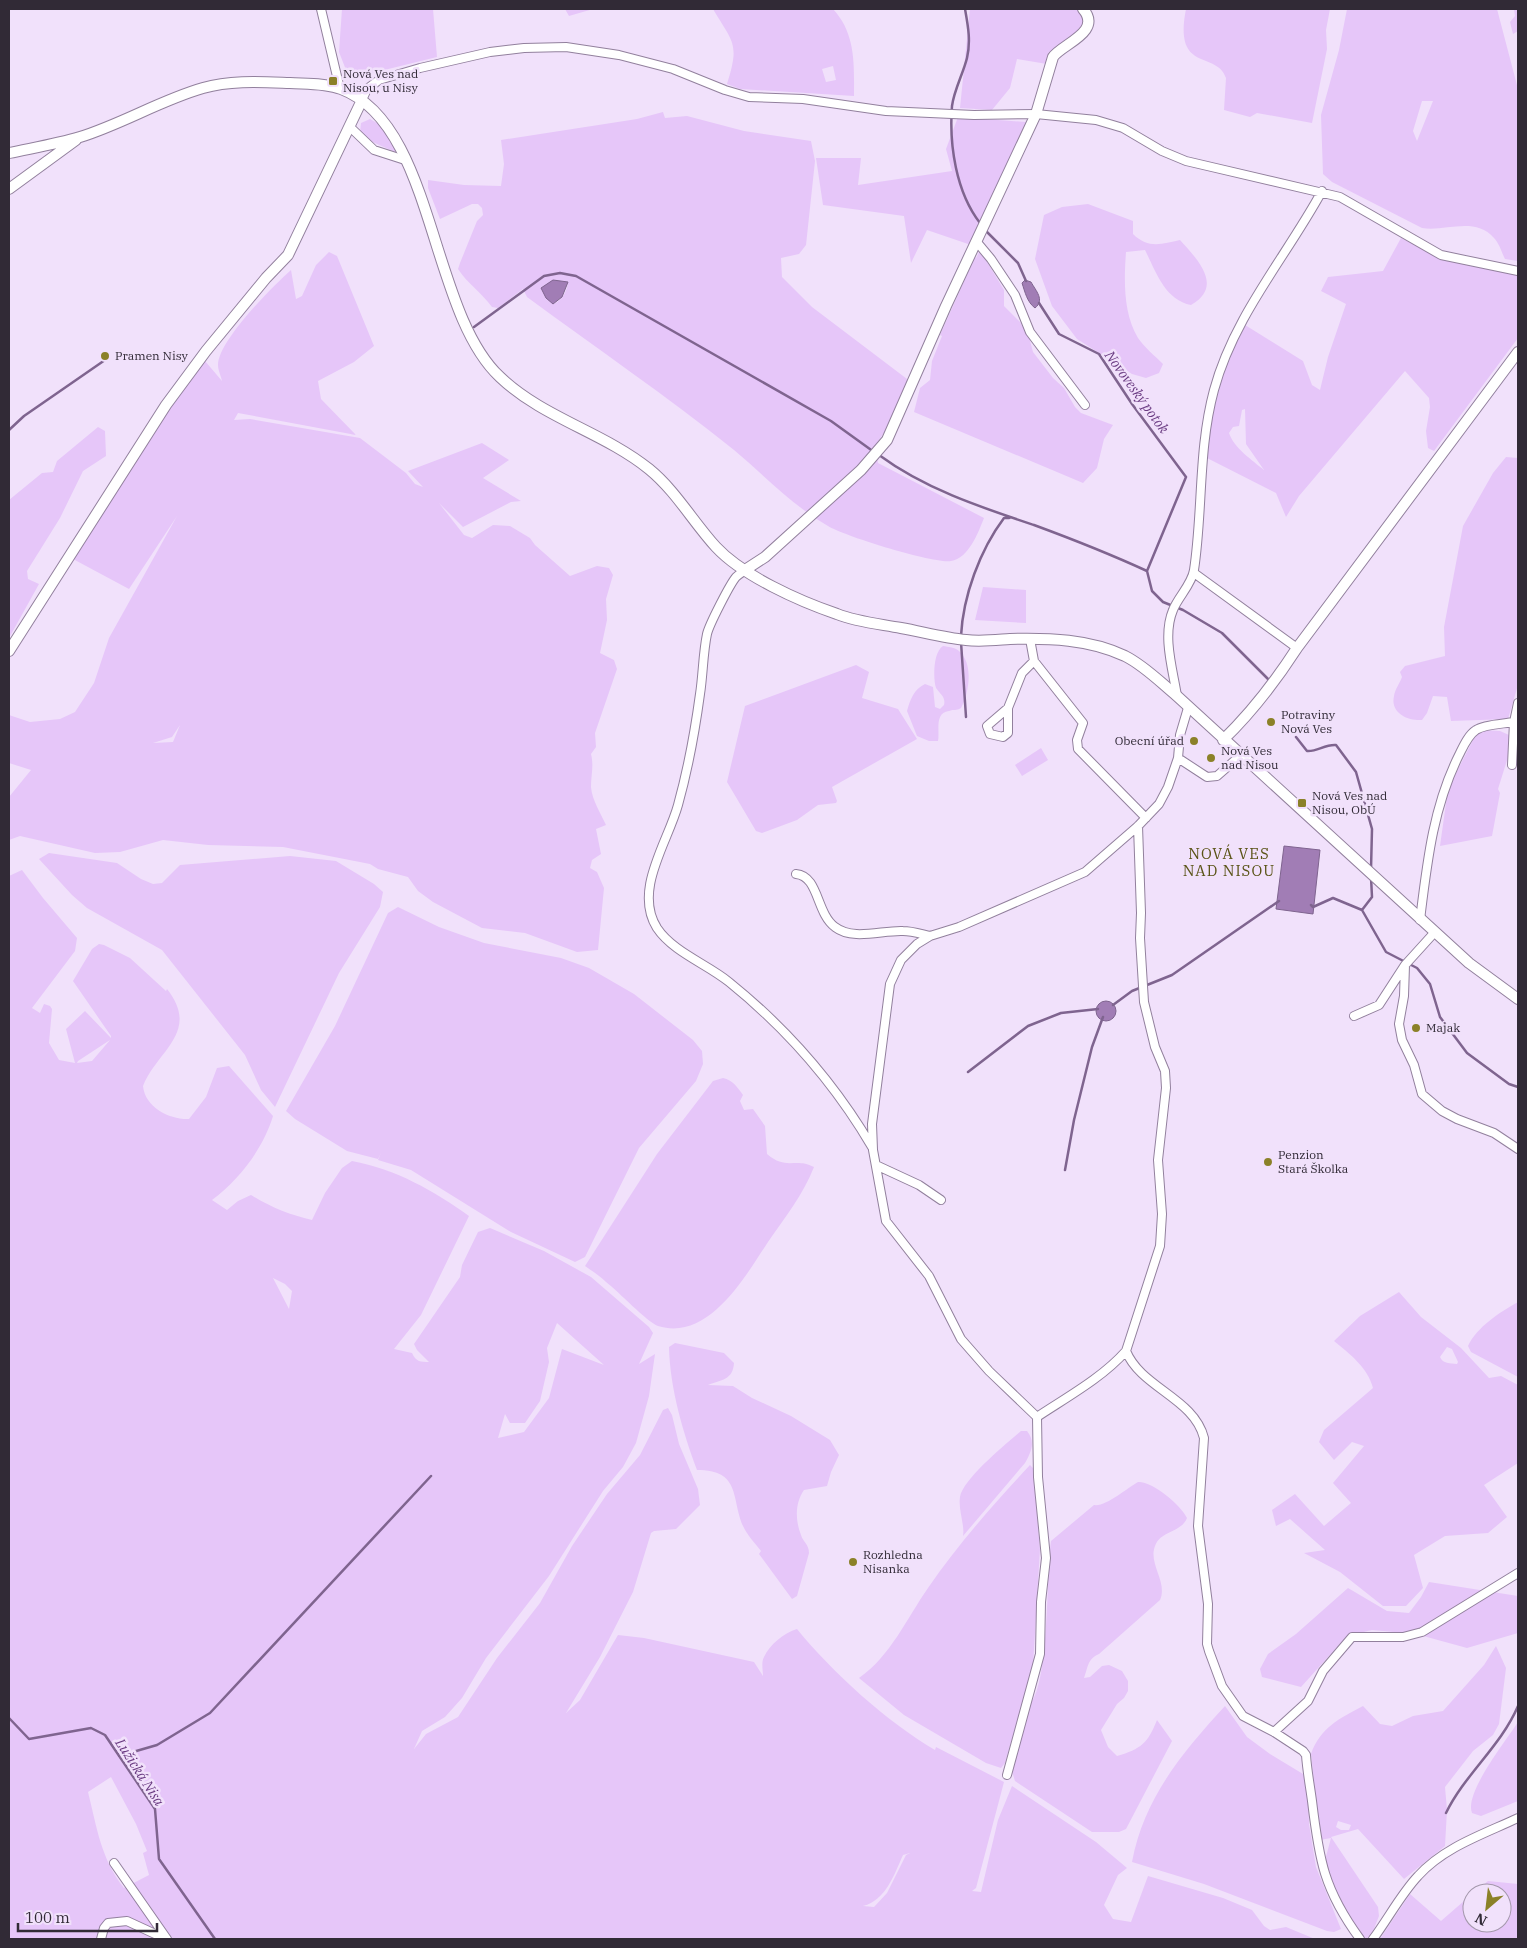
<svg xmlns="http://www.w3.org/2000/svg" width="1527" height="1948" viewBox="0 0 1527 1948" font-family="'IBM Plex Serif',serif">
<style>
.green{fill:#e6c6f9;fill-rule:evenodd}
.water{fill:#a17db5;stroke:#7f648f}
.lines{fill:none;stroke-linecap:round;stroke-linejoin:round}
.stream{stroke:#7f648f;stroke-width:2.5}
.minor-casing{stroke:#92809d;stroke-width:10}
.tertiary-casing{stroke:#92809d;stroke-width:12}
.minor{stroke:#fff;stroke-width:8}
.tertiary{stroke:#fff;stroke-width:10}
.poi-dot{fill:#8b8128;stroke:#f1e1fb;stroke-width:2}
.labels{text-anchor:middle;stroke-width:5;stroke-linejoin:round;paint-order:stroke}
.poi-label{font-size:12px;fill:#312a36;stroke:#f1e1fb;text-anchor:start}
.water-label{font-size:14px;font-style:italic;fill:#6a3b82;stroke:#f1e1fb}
.quarter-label{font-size:15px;letter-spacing:1px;fill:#5a5316;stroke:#f1e1fb}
</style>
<rect width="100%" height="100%" fill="#f1e1fb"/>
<!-- green -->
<path class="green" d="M 342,9 L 433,9 L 437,57 L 360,76 L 348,75 L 339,52 Z
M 565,9 L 593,9 L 569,16 Z
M 713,9 L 833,9 C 856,34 854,64 854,96 L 740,89 L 727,84 C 740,43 733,43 713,9 ZM 833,66 L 836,80 L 826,82 L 822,69 Z
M 970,9 L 1080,9 L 1084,17 L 1082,30 L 1048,53 L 1047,64 L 1017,59 L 1010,88 L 992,110 L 960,108 Z
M 1186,9 L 1330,9 L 1326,30 L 1327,49 L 1312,123 L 1257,113 L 1250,117 L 1224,110 L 1226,78 C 1217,50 1173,74 1186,9 Z
M 1347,9 L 1497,9 L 1518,89 L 1518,261 L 1505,259 C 1502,253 1499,243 1494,238 C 1475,216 1445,232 1422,228 L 1332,182 L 1323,174 L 1321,115 L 1339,50 ZM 1422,101 L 1433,101 L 1417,141 L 1413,131 Z
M 1514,9 L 1518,9 L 1518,31 L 1513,34 L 1510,22 L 1515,16 Z
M 663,112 L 665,118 L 687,116 L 744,131 L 811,141 L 815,161 L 806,245 L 799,254 L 781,258 L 782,277 L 812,307 L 911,382 L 892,421 L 875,446 L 878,463 L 984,518 C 978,533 969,558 951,561 C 934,564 844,536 828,526 C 793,506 765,476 734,450 C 667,396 596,348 527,297 L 523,289 L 498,308 L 492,307 C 482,293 467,283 458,269 L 460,263 L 477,221 L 483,215 L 482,208 L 478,204 L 472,204 L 440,219 L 428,188 L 428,180 L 464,185 L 501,186 L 504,164 L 501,140 L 637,119 ZM 553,280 L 568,282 C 567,291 562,301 553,304 Z
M 958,117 L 1026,122 L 971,245 L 927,230 L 911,263 L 904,216 L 823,205 L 816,158 L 861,158 L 858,185 L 952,171 L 946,149 Z
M 370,119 L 382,126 L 396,150 L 395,152 L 368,140 L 360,132 L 361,123 Z
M 1088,204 L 1133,221 L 1133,234 C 1148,249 1162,244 1180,240 C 1196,258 1225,286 1191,305 C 1165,300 1156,272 1145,250 L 1126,252 C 1124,280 1123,313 1138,338 C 1144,347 1155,356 1163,364 L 1159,373 L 1146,378 L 1132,374 L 1077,339 L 1052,306 L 1035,259 L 1044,215 L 1062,207 Z
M 1401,238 L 1438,257 L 1518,275 L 1518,338 L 1434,451 L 1428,448 L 1426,431 L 1430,407 L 1429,398 L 1405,371 L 1299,496 L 1286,517 L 1276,493 L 1207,458 C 1205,412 1225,366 1245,325 L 1303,361 L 1312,385 L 1320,390 L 1328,357 L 1346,304 L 1321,291 L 1328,277 L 1383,271 ZM 1245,409 L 1246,444 L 1264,470 C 1252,460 1234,448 1229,433 L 1233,427 L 1239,426 L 1242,410 Z
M 980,250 L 1004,290 L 1004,306 L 1020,322 L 1029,337 L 1033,352 L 1053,378 L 1064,388 L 1075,407 L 1081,413 L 1113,425 L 1104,439 L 1097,468 L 1083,483 L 914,412 L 920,388 L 930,380 L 932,361 L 942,336 L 940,335 L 975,257 L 976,258 Z
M 329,252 L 337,256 L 374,346 L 354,362 L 318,381 L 321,399 L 356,435 L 238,413 L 234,420 L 250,419 L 360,438 L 406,473 L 415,484 L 423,487 L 408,471 L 482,443 L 509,460 L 483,478 L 521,501 L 511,502 L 463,527 L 439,503 L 464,535 L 472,538 L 493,525 L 510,526 L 530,538 L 535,545 L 570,576 L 597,566 L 609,568 L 613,575 L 606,599 L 607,620 L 600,653 L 614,660 L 617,669 L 595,733 L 596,747 L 591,754 C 594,766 591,775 591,787 C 592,800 601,814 606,825 L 596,829 L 601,854 L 592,860 L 590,868 L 597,872 L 604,888 L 598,950 L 577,952 L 525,933 L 482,928 L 433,902 L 418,891 L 408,877 L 378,869 L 370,864 L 283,847 L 208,845 L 163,840 L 120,852 L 95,853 L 20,836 L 9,840 L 9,797 L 31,770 L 9,763 L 9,715 L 30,722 L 60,719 L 75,712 L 94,683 L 109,638 L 177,516 L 129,589 L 73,559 L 164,411 L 205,361 L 222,381 C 221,376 218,370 218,365 C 218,341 273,286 291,270 L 296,299 L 302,296 L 316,265 ZM 180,725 L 173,742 L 153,743 L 172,737 Z
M 98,427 L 105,431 L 106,456 L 83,471 L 60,518 L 27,571 L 28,579 L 39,584 L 9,638 L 9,500 L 42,473 L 53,472 L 57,461 Z
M 1506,457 L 1518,458 L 1518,685 L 1508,719 L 1451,721 L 1447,697 L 1433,696 L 1427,713 L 1422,720 C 1408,721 1390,713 1394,696 C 1395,689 1400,683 1402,677 L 1400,672 L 1405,666 L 1445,656 L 1444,627 L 1463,526 L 1493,473 Z
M 983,587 L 1026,590 L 1026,623 L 975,620 Z
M 943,646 C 948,647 955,647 959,651 C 974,664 969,693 961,708 C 956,711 954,709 949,711 C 934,713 940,731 938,741 L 929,741 L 917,736 L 907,711 C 910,700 914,689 925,684 L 933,687 L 935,707 L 940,709 L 944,705 C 946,697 940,694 936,688 C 933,679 933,652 943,646 Z
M 856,665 L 869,672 L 862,698 L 898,709 L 917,739 L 832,787 L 837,801 L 836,803 L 818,805 L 797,820 L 762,833 L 756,831 L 727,782 L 745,706 Z
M 1482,730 L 1500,731 L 1509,735 L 1508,757 L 1498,789 L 1500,793 L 1492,836 L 1440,846 L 1448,789 L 1475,736 Z
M 1041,748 L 1048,760 L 1022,776 L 1015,765 Z
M 49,853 L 117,863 L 141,879 L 153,884 L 162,883 L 180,865 L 290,856 L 336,861 L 374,884 L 383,892 L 380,907 L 339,973 L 275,1107 L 261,1090 L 245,1055 L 162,950 L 87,908 L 72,895 L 39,859 Z
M 22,870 L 43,898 L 77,938 L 75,951 L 32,1008 L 40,1013 L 44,1004 L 50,1006 L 52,1009 L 49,1043 L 59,1060 L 75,1063 L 66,1029 L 85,1011 L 111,1038 L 111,1036 L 73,981 L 92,949 L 99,944 L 104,945 L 130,958 L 166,991 L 167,989 C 201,1032 157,1051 143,1086 C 145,1108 171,1120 189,1119 L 206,1097 L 217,1068 L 229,1066 L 273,1116 C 263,1149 239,1180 212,1200 L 227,1210 L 238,1201 L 251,1195 C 270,1207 290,1215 312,1220 L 325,1193 L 342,1168 L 352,1161 C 396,1169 434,1191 469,1216 L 421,1315 L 394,1349 L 412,1353 C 416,1362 421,1362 429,1362 L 417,1350 L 414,1344 L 460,1277 L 462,1265 L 478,1232 L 490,1228 L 544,1251 L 591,1277 L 649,1327 L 653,1333 L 639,1364 L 655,1354 L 649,1396 L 636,1443 L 623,1467 L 603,1491 L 549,1576 L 486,1658 L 462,1698 L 445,1717 L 422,1731 L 414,1749 L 426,1734 L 458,1717 L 497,1658 L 540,1603 L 572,1546 L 607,1494 L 640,1455 L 663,1410 L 668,1408 L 672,1415 L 679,1444 L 698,1489 L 700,1505 L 676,1529 L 654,1531 L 651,1533 L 633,1592 L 600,1657 L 566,1713 L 580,1700 L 618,1635 L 644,1638 L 754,1662 L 763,1676 C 763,1671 761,1662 764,1657 C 770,1644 784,1633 797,1629 C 832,1672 887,1722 935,1750 L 936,1747 L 1004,1782 L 976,1888 L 972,1891 L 981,1892 L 998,1820 L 1012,1786 L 1096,1842 L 1127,1868 L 1118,1875 L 1104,1905 L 1113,1919 L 1131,1922 L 1148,1876 L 1223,1898 L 1252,1910 L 1264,1926 L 1270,1930 L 1286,1927 L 1315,1939 L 9,1939 L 9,876 ZM 110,1040 L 92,1061 L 77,1063 L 78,1061 ZM 273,1278 L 285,1284 L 292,1291 L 289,1309 ZM 557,1323 L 604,1365 L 562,1349 L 549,1398 L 524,1432 L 498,1438 L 505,1414 L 510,1423 L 525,1423 L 540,1401 L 549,1362 L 547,1348 ZM 111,1777 L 136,1824 L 147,1851 L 143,1853 L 149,1875 L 124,1888 C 101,1859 97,1828 88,1792 ZM 910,1853 L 906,1855 L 887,1893 L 874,1907 L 863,1906 C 886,1900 894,1875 903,1855 Z
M 398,907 L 439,927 L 484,943 L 561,958 L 589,968 L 634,994 L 693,1040 L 702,1051 L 703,1064 L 696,1081 L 639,1148 L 585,1257 L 575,1262 L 511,1232 L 411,1170 L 378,1160 L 381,1153 L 378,1159 L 347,1151 L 295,1119 L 286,1111 L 335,1026 L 388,913 Z
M 723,1078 C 733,1080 737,1087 743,1095 L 740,1101 L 744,1110 L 753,1109 L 765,1126 L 767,1154 C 787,1171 795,1157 814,1167 C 803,1195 785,1217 768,1242 C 746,1275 709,1342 658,1326 C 647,1322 618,1291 606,1282 C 600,1276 592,1271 585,1266 L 657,1154 L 713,1081 Z
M 1399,1292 L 1421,1317 L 1461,1348 L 1489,1378 L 1501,1376 L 1518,1385 L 1518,1463 L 1484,1485 L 1507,1517 L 1488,1533 L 1445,1536 L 1414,1555 L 1423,1588 L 1406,1606 L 1383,1606 L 1340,1572 L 1304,1553 L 1325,1550 L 1290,1519 L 1276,1526 L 1272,1510 L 1295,1494 L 1324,1526 L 1351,1503 L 1333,1483 L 1364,1446 L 1352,1442 L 1334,1460 L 1319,1442 L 1324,1430 L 1373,1388 C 1368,1368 1350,1354 1334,1341 L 1360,1316 ZM 1447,1347 L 1452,1349 L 1458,1362 L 1457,1364 C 1450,1363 1443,1364 1440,1357 Z
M 1518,1302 L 1518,1377 L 1471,1352 L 1468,1346 C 1477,1327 1500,1312 1518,1302 Z
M 675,1343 L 724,1353 L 734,1363 C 733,1380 721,1380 708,1385 L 733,1386 L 752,1398 L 791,1416 L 830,1440 L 839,1455 L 831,1472 L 827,1486 L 804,1490 C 795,1503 795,1520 801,1535 C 803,1542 809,1544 809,1553 L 797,1596 L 792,1599 L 759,1554 L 761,1551 C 755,1543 747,1535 743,1526 C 731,1498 741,1470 697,1470 C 683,1432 670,1389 669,1347 Z
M 1021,1431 L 1027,1431 C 1036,1442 1031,1452 1025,1463 L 963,1536 C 965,1525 958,1510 960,1497 C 963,1479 1006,1444 1021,1431 Z
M 1030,1465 L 1033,1468 L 1040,1549 L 1033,1666 L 1005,1763 L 1001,1768 L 986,1763 L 904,1715 L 859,1678 C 890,1657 907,1618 928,1588 C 958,1544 994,1504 1030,1465 Z
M 1138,1482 C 1152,1481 1181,1505 1187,1518 C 1181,1533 1161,1530 1155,1546 C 1148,1564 1168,1582 1160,1600 L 1099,1654 C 1087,1659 1088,1668 1084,1678 L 1090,1677 L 1102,1666 L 1109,1665 L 1122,1671 L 1128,1681 L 1128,1691 L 1124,1698 L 1117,1704 L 1101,1730 L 1108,1747 L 1117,1756 C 1141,1749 1148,1743 1157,1720 L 1172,1741 L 1126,1829 L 1119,1832 L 1092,1832 L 1015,1781 L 1011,1768 L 1028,1706 C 1050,1689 1046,1572 1051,1541 L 1094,1505 C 1106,1507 1127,1488 1138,1482 Z
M 1429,1582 L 1518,1596 L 1518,1633 L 1467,1648 L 1416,1634 L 1372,1630 L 1347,1636 L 1301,1687 L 1262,1677 L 1260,1669 L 1268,1654 L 1296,1634 L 1348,1588 L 1387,1611 L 1409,1613 L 1421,1597 Z
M 1496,1646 L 1506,1668 L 1499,1724 L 1493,1735 L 1473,1751 L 1445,1787 L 1447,1810 L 1445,1846 L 1404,1879 L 1358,1829 L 1331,1837 L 1378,1907 L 1379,1916 L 1370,1939 L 1361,1939 L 1330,1884 L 1324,1864 L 1331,1838 L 1320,1840 L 1311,1754 C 1320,1728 1340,1718 1363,1706 L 1380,1724 L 1392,1726 L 1413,1716 L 1443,1711 L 1484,1665 ZM 1338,1821 L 1351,1825 L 1349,1830 L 1341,1830 L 1336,1827 Z
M 1225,1706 L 1247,1737 L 1270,1754 L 1303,1774 L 1308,1787 L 1309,1824 L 1316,1867 L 1341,1929 L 1334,1932 L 1327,1931 L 1204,1884 L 1132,1862 C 1144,1798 1182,1753 1225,1706 Z
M 1518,1722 L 1518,1801 L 1481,1816 L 1472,1813 C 1464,1793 1506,1741 1518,1722 Z
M 1488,1881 L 1518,1884 L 1518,1939 L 1380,1939 L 1410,1894 L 1441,1921 L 1472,1894 L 1472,1923 L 1502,1923 L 1502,1893 L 1473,1893 Z"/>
<!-- water -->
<path class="water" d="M 553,280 L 568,282 L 562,297 L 553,304 L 546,298 L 541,288 Z
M 1025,280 L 1031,282 C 1036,291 1045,300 1035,308 C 1027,302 1025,292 1022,283 Z
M 1284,846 L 1320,850 L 1313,914 L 1276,909 Z
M1096 1011a10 10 0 1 1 20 0a10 10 0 1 1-20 0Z"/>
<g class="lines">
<!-- stream -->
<path class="stream" d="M 965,9 C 968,26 971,41 967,58 C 963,74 954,90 952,106 C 949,145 956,192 980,223
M 985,230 L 1018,263 L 1026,281
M 1039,303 L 1059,334 L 1099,354 L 1132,404 L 1186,477 L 1147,571 L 1152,591 L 1163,602 L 1183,610 L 1222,633 L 1268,679
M 474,327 L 544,276 L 560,273 L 576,276 L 831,421 L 874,452
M 9,430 L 24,416 L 105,360
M 879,455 C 925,489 980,507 1034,525 C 1072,539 1110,554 1147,571
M 961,636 C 963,596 980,550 1004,518 L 1009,518
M 961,642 L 966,717
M 1296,737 L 1307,751 C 1317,752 1325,744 1336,745 L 1356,772 L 1372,829 L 1371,869
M 1371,877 L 1372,897 L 1362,910 L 1386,952 L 1417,968 L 1430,984 L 1440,1017 L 1467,1053 L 1509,1084 L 1518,1087
M 1311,905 L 1313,907 L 1333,898 L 1362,910
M 1113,1005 L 1132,991 L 1172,975 L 1279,901
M 968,1072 L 1028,1026 L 1061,1013 L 1098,1009
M 1065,1170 L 1074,1120 L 1092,1047 L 1103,1017
M 9,1718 L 29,1739 L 91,1728 L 105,1735 L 155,1809 L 159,1859 L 215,1939
M 119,1756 L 157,1745 L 210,1713 L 431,1476
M 1446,1813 C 1465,1774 1501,1746 1518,1706"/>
<!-- minor casing -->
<g class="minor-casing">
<path id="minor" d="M 321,9 L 340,89
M 362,100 L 367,89 L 379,80 L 420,68 L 490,52 L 524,48 L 566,47 L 619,55 L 673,69 L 725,90 L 749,97 L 803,99 L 886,111 L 974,115 L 1036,114 L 1096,120 L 1123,128 L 1162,151 L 1186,161 L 1340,197 L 1441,255 L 1518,271
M 350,127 L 374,150 L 405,160
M 976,241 L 991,259 L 1015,295 L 1030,332 L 1085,405
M 745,570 C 743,572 739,574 736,577 C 730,584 709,625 707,634 C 703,653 703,675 700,694 C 695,731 688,769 678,805 C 668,842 633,890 657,928 C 673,952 707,964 729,982 C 786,1028 835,1084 872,1147
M 1194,573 L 1297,648
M 1030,639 L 1034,661 L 1083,723 L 1077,740 L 1078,749 L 1146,818
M 1177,696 C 1173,670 1162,636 1173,610 C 1178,597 1192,584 1194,570 C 1203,511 1198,449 1214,390 C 1234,316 1286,257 1322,191
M 1008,708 L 1008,733 L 1003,737 L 990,734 L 987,726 L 1008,708 L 1022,673 L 1034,661
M 1178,758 L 1207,777 L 1217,776 L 1241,755
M 1512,765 L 1514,722 L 1516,721
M 796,874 C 819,876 816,913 835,927 C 853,941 882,930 903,931 C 912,931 921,934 930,936
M 1420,920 C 1427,863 1433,807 1459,755 C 1463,747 1468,735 1476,730 C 1485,724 1503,724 1514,722 L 1518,703
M 1434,933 L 1405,965 L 1404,996 L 1399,1024 L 1402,1040 L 1414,1065 L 1422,1094 L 1442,1111 L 1457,1119 L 1494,1133 L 1518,1149
M 1354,1016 L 1379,1005 L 1405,965
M 878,1166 L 919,1185 L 941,1200
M 1126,1351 C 1141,1388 1194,1398 1204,1438 L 1198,1526 L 1208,1604 L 1207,1644 L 1209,1651 L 1222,1686 L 1243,1716 L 1274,1732 L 1303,1751 L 1306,1755 C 1307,1770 1310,1786 1312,1801 C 1319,1860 1324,1890 1360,1939
M 1037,1417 C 1067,1397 1102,1378 1126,1351 L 1160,1246 L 1162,1214 L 1158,1160 L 1166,1088 L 1165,1071 L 1155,1047 L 1144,1002 L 1140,938 L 1141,913 L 1138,826
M 1274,1732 L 1308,1701 L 1323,1671 L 1352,1637 L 1403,1637 L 1422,1632 L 1518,1573
M 1007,1775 L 1040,1654 L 1041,1602 L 1046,1558 L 1038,1477 L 1037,1417 L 989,1371 L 961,1339 L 929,1276 L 886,1221 L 873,1150 L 872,1124 L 890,984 L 901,960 L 917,944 L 930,936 L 959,927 L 1085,872 L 1138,826 L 1159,804 L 1168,787 L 1178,758 L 1180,735 L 1188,708
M 114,1863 L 167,1939
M 101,1939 L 104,1928 L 108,1923 L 127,1921 L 166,1939
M 1373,1939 C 1388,1919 1401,1894 1418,1876 C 1444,1847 1484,1834 1518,1818"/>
</g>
<!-- tertiary casing -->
<g class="tertiary-casing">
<path id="tertiary" d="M 9,153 C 32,148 57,144 80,137 C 122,124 161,100 203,88 C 231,80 261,82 290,83 C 307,84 325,83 341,89 C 435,124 429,311 500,377 C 543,418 603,432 649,469 C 676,491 693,522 716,547 C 743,576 799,601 837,614 C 857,622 880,624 901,628 C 923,632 945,638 966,640 C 980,642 996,640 1010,639 C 1049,638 1089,639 1125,656 C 1145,666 1161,683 1177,696 L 1469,963 L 1518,999
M 9,189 L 76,140
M 745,570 L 765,557 L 861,470 L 887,440 L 946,306 L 1036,114 L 1053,57 C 1062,44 1103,32 1083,9
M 9,651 L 166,405 L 206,351 L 266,278 L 288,255 L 362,100
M 1223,740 C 1252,712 1275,682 1297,648 L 1518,352"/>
</g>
<!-- minor -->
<use href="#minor" class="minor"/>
<!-- tertiary -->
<use href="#tertiary" class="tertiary"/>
</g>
<!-- markers -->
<g class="poi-dot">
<rect x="328" y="76" width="10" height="10" rx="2.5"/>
<circle cx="105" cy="356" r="5"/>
<circle cx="1271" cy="722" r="5"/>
<circle cx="1194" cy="741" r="5"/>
<circle cx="1211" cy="758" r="5"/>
<rect x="1297" y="798" width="10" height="10" rx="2.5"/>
<circle cx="1416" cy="1028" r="5"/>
<circle cx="1268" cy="1162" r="5"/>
<circle cx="853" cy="1562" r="5"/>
</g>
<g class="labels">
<!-- poi labels -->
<g class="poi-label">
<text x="343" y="78">Nová Ves nad<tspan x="343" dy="14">Nisou, u Nisy</tspan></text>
<text x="115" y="360">Pramen Nisy</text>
<text x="1281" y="719">Potraviny<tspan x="1281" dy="14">Nová Ves</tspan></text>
<text x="1184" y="745" text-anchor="end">Obecní úřad</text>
<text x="1221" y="755">Nová Ves<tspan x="1221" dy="14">nad Nisou</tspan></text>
<text x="1312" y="800">Nová Ves nad<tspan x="1312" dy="14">Nisou, ObÚ</tspan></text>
<text x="1426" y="1032">Majak</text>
<text x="1278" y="1159">Penzion<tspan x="1278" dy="14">Stará Školka</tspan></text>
<text x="863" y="1559">Rozhledna<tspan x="863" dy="14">Nisanka</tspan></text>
</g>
<!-- water labels -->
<g class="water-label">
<text transform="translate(1137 392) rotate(54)" y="5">Novoveský potok</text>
<text transform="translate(140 1772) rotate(57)" y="5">Lužická Nisa</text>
</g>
<!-- quarter labels -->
<g class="quarter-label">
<text x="1229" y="859">NOVÁ VES<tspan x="1229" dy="17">NAD NISOU</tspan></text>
</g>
</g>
<!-- border -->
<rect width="1527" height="1948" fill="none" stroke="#312a36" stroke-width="20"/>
<!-- north arrow -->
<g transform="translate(1487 1908) rotate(208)"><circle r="24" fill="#f1e1fb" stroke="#a498ac"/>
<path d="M0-4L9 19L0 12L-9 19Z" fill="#8b8128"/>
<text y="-8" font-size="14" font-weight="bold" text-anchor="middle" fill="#312a36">N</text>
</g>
<!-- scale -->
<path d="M18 1923v8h139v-8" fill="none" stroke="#312a36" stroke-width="2.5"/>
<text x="25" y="1923" font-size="15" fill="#312a36" stroke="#f1e1fb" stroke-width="4" paint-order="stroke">100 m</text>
</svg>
